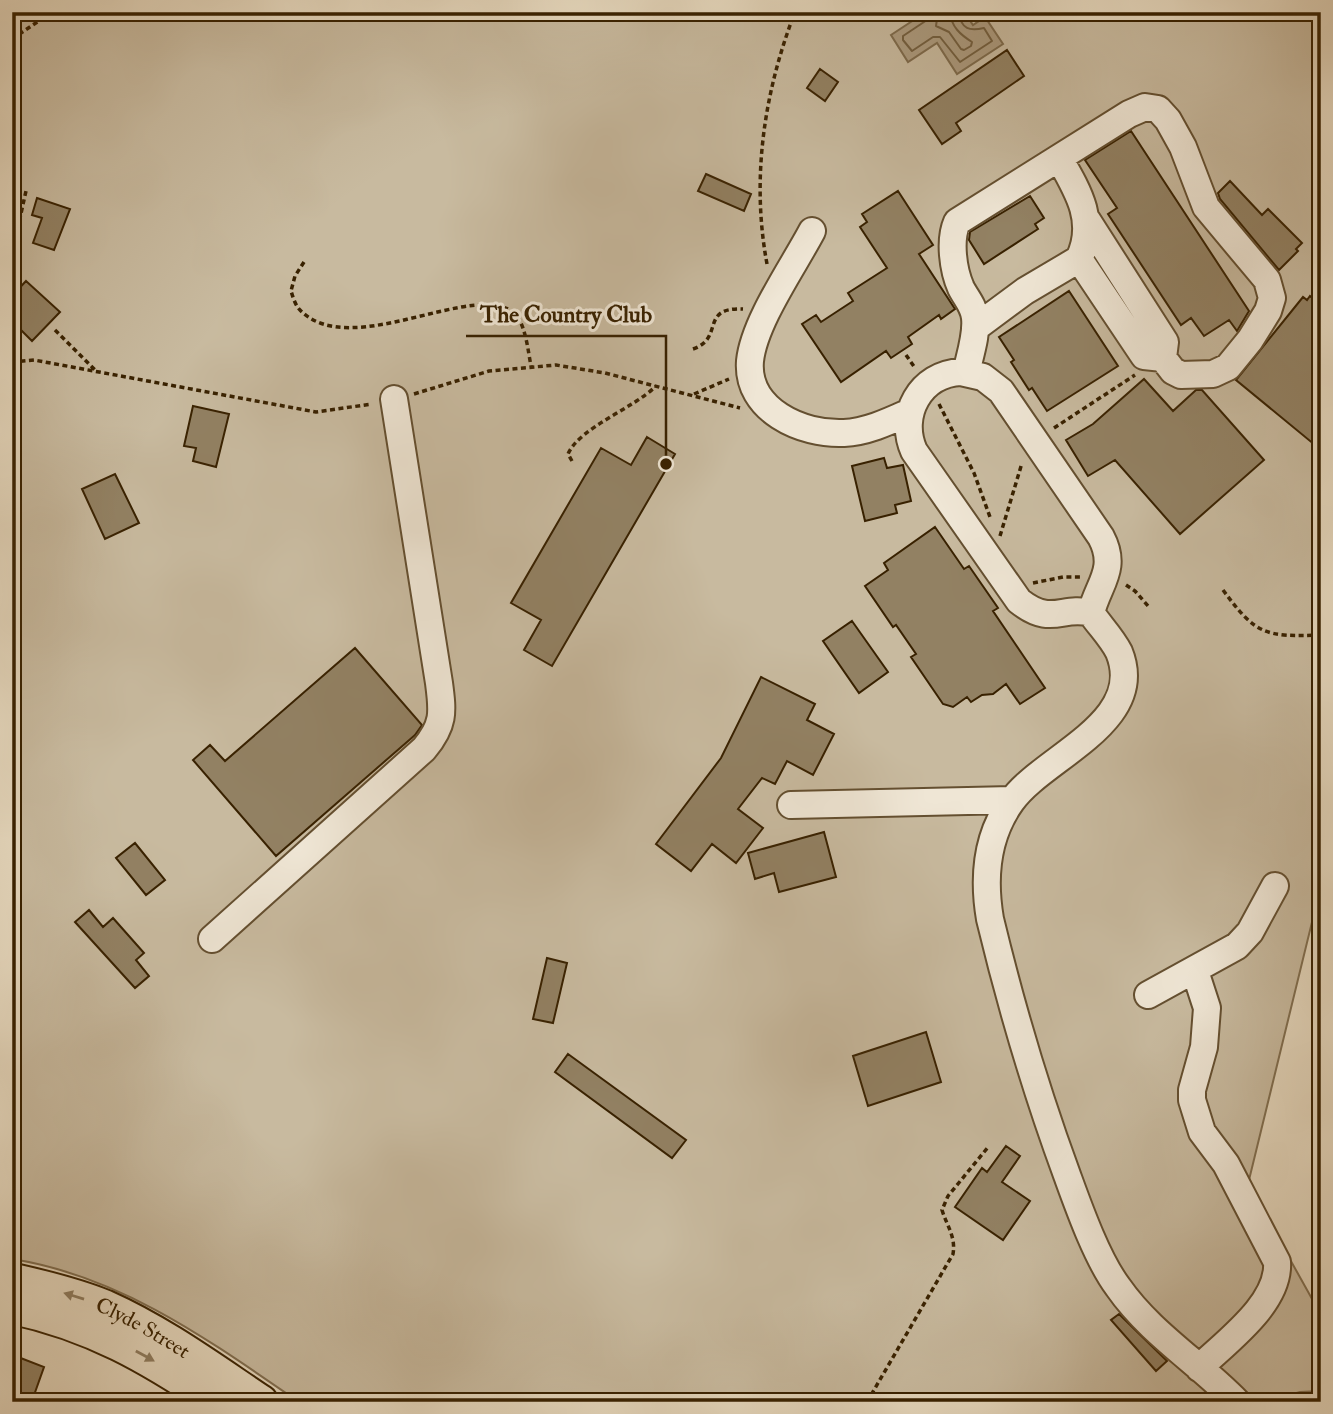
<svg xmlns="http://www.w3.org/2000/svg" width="1333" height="1414" viewBox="0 0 1333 1414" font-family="'IM FELL Double Pica',serif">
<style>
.green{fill:#c8ba9f;stroke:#806e50;stroke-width:2}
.water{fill:#ab9a7e;stroke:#7d6a4c;stroke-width:2}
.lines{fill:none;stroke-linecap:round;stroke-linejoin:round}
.shore{stroke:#725e3f;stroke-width:2}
.building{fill:#928163;stroke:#382100;stroke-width:2}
.minor-casing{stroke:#644f30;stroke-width:30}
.major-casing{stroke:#382100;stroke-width:37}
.path{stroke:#382100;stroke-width:3.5;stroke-dasharray:5 3.5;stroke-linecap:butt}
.minor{stroke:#efe6d5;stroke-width:26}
.major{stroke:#e6d9bf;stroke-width:33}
.oneway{fill:#8f7d60}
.labels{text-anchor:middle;stroke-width:6;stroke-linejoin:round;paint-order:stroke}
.street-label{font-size:21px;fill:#382100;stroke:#efe6d5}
.leader{fill:none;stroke:#382100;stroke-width:2.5}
.callout-dot{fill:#382100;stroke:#efe6d5;stroke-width:2.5}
.callout-label{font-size:23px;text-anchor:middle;font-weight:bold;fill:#382100;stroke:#efe6d5;stroke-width:6;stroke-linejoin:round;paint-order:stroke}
</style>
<rect width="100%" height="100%" fill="#e6d9bf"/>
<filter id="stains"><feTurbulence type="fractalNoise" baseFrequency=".00286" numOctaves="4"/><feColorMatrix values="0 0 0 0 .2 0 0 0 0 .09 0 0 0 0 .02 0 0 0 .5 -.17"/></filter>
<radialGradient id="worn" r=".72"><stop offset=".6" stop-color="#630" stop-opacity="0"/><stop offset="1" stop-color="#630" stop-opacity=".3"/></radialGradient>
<!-- green -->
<path class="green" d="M 12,12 L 1321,12 L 1321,916 L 1312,922 L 1248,1184 L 1321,1315 L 1321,1391 L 1300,1392 L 1264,1402 L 299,1402 C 210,1341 121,1276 12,1259 Z"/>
<!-- water -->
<path class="water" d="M 926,12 L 964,12 L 973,25 L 985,17 L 1003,44 L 957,74 L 937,43 L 908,62 L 891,35 Z"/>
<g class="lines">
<!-- shore -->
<path class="shore" d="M 929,12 L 927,20 L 903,36 L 903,40 L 912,51 L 933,37 L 940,37 L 960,62 L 992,41 L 984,28 C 970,31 961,30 959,12
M 938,12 L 936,26 L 949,32 L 961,49 L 964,50 L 971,46 L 972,42 C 961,35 951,27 950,12"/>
</g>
<!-- building -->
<path class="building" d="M 1007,50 L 1024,76 L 956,123 L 961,131 L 942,144 L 919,110 Z
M 820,69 L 838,82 L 825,101 L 807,88 Z
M 1131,131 L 1249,311 L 1237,331 L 1229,320 L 1204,336 L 1191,318 L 1181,325 L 1108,214 L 1117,208 L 1085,160 Z
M 706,174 L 751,194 L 744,211 L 698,191 Z
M 1230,181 L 1262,215 L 1268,209 L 1302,243 L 1296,249 L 1298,251 L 1279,270 L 1220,199 L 1218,193 Z
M 898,191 L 933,245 L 919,254 L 955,309 L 941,319 L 939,315 L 908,337 L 912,344 L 891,358 L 886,351 L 841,382 L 802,324 L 816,315 L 821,322 L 853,301 L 848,293 L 887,268 L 860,227 L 867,222 L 862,214 Z
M 1030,196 L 1044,218 L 1035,224 L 1038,229 L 984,264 L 969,240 L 970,232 Z
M 37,198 L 70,209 L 54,250 L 33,243 L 42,218 L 32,215 Z
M 26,281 L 60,312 L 32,341 L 12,321 L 12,296 Z
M 1069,291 L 1118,366 L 1047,411 L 1032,388 L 1029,390 L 1011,362 L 1014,360 L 999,337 Z
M 1310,296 L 1321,305 L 1321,450 L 1236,380 L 1303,297 L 1307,300 Z
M 1144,379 L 1173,411 L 1196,390 L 1202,390 L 1264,460 L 1180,534 L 1115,460 L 1088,476 L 1066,440 L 1093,424 Z
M 193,406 L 229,414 L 216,467 L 193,461 L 196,448 L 184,446 Z
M 647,437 L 675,454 L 552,666 L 524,650 L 541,620 L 511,603 L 601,448 L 631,465 Z
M 884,458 L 887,468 L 903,465 L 911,501 L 895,505 L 897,513 L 865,521 L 852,466 Z
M 115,474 L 139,523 L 105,539 L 82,489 Z
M 935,527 L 964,569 L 969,566 L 998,608 L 993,611 L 1045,688 L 1020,704 L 1006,684 L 993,694 L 982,695 L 971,702 L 967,697 L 953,707 L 943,704 L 911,657 L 916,654 L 896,625 L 893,627 L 865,586 L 888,570 L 884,563 Z
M 852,621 L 888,672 L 859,693 L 823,641 Z
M 355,648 L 422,725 L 415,735 L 276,856 L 193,760 L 210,745 L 225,761 Z
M 761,677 L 815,704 L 807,720 L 834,734 L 813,775 L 787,761 L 775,784 L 762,778 L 738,809 L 763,828 L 736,863 L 712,844 L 691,871 L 656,844 L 721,758 Z
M 824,832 L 836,877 L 779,892 L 774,873 L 755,879 L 748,853 Z
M 135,843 L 165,880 L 146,895 L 116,858 Z
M 89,910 L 103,927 L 113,918 L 144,953 L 136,960 L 149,976 L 135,988 L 75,922 Z
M 547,958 L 567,963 L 553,1023 L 533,1019 Z
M 926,1032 L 941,1082 L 868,1106 L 853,1056 Z
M 568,1054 L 686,1140 L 672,1158 L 555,1072 Z
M 1006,1146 L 1020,1156 L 1002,1182 L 1030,1201 L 1003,1240 L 955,1207 L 982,1168 L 987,1172 Z
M 1119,1314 L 1167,1361 L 1156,1371 L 1111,1320 Z
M 18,1357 L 44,1367 L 33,1398 L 12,1391 L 12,1372 Z"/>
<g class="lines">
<!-- minor casing -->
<g class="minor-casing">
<path id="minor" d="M 1059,158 C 1078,191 1097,222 1079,259 L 1144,356 L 1163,358 L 1165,342 L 1087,220
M 812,231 C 793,267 754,322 750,361 C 746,410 802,435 844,433 C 867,432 890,421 910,412
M 975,328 L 1025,291 L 1079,259
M 961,372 L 983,377 L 1001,391 L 1101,537 C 1118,569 1098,584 1091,613 C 1062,605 1052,627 1019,601 L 914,451 C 898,415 920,374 961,372 Z
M 966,373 C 970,355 977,335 975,318 C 974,306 966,298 961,288 C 953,270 949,240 957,222 L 1129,114 L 1145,107 L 1158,109 L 1168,120 L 1183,147 L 1206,207 L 1267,280 L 1272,298 L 1268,311 L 1250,340 L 1228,367 L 1213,374 L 1181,375 L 1173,371 L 1163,358
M 1091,613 C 1100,626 1112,638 1119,652 C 1148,723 1042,757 1011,802 C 986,837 983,878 990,919 C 1011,1006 1036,1091 1067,1175 C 1079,1208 1097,1259 1118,1287 C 1150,1333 1198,1362 1237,1402
M 791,805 L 1012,800
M 212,939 L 424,749 C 444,725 443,713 439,683 L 394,399
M 1195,971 L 1207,1008 L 1204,1047 L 1192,1090 L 1192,1100 L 1202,1132 L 1226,1164 L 1277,1262 C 1280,1303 1227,1341 1199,1368
M 1148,995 L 1237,946 L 1250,932 L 1275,886"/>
</g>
<!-- major casing -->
<g class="major-casing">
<g id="major">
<path id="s1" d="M 12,1280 C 43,1287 76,1295 105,1307 C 161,1332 210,1368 261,1402"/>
<path d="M 12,1307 C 92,1324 149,1357 216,1402"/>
</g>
</g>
<!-- path -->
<path class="path" d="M 12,39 L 52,12
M 12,254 L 26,191
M 304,262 L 295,276 L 291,291 C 293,297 295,305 300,310 C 351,363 480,276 516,315 C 526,327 528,351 531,366
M 767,264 C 751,179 764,92 795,12
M 55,330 L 95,370
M 693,349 C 725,338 699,307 743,309
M 906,355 L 915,368
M 12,362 L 34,360 L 316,412 L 372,404
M 414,394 L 489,371 L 556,365 L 605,373 L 740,408
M 694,394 L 729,379
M 939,404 L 974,473 L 990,517
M 1054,428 L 1135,375
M 572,461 L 568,454 C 579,428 634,408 656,386
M 1000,536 L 1022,463
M 1033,583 L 1063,577 L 1081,577
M 1126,585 L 1135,591 L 1149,607
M 1223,590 C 1256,635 1265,637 1321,635
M 867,1402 L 953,1254 C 956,1237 947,1226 942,1210 L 948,1196 L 989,1146"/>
<!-- minor -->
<use href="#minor" class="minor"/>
<!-- major -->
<use href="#major" class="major"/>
</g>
<!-- one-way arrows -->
<defs><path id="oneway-solid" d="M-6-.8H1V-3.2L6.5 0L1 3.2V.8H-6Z" transform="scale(1.75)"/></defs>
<g class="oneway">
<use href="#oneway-solid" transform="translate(74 1296) rotate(-163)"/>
<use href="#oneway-solid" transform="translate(145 1356) rotate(29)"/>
</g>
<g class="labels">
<!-- street labels -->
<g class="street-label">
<text dy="7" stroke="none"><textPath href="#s1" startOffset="140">Clyde Street</textPath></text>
</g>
</g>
<!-- callouts -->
<path class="leader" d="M666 464L666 336H466"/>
<circle class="callout-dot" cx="666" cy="464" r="7"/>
<g class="callout-label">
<text x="566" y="322">The Country Club</text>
</g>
<!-- margin -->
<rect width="1333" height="1414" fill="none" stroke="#e6d9bf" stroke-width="42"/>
<rect x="14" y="14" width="1305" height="1386" fill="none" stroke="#382100" stroke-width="3.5"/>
<rect x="21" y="21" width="1291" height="1372" fill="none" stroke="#382100" stroke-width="2"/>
<rect width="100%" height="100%" filter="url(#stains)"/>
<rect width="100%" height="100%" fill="url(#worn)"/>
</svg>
